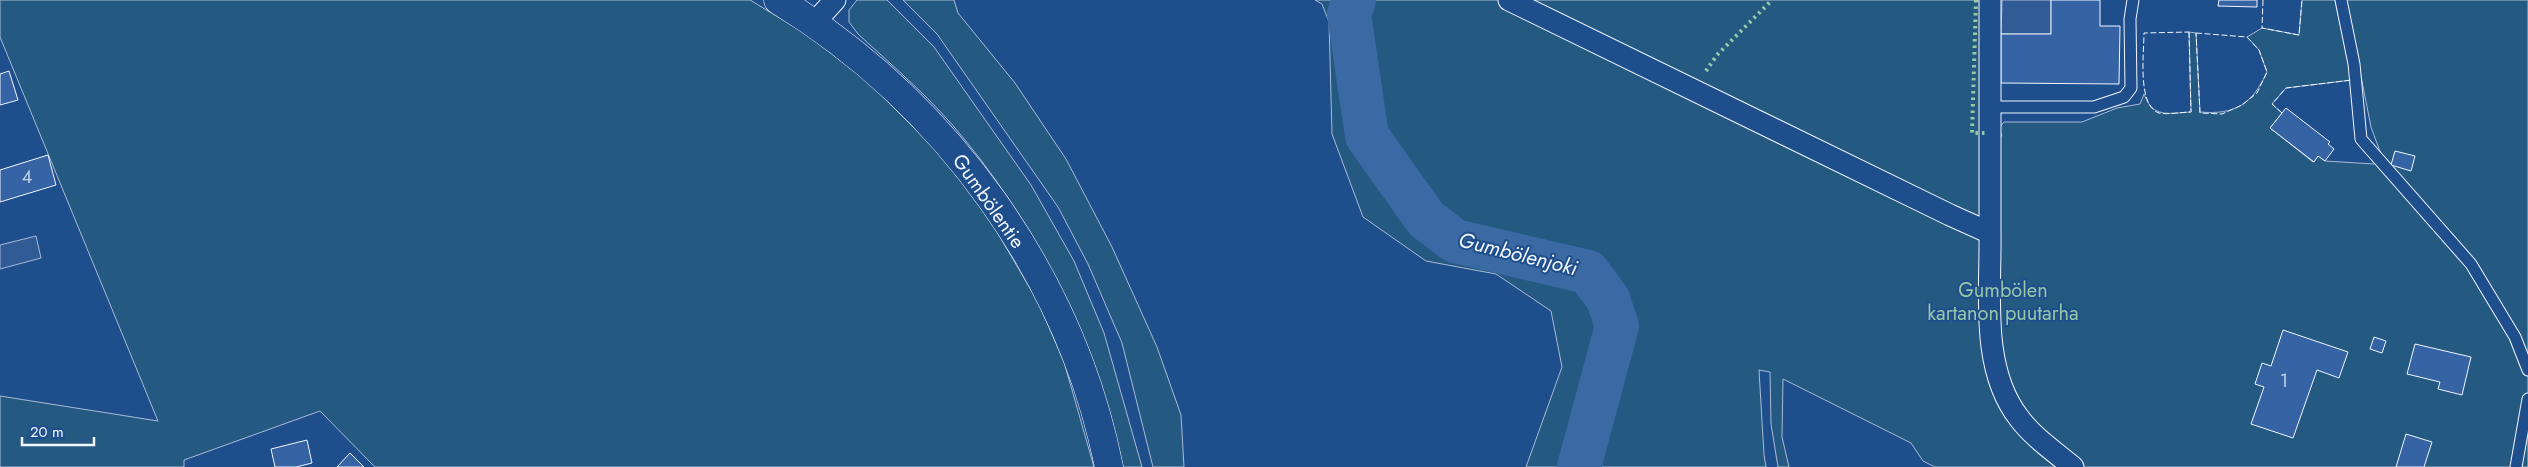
<svg xmlns="http://www.w3.org/2000/svg" width="2528" height="467" viewBox="0 0 2528 467" font-family="Jost,sans-serif">
<style>
.green{fill:#245a82;stroke:#a8bbd7}
.parking{fill:#305b95;stroke:#a8bbd7}
.lines{fill:none;stroke-linecap:round;stroke-linejoin:round}
.river{stroke:#3b69a3;stroke-width:44}
.building{fill:#3563a3;stroke:#f2f6ff}
.service-casing{stroke:#f2f6ff;stroke-width:13}
.minor-casing{stroke:#f2f6ff;stroke-width:23}
.secondary-casing{stroke:#f2f6ff;stroke-width:29}
.service{stroke:#1f4e8c;stroke-width:11}
.minor{stroke:#1f4e8c;stroke-width:21}
.secondary{stroke:#1f4e8c;stroke-width:28}
.hedge{stroke:#97c8a6;stroke-width:4;stroke-dasharray:2.5 4;stroke-linecap:butt}
.fence{stroke:#f2f6ff;stroke-width:1;stroke-dasharray:6 2.5;stroke-linecap:butt}
.labels{text-anchor:middle;stroke-width:4;stroke-linejoin:round;paint-order:stroke}
.number-label{font-size:18px;fill:#c3d1e8}
.street-label{font-size:20px;fill:#f2f6ff;stroke:#1f4e8c}
.park-label{font-size:20px;fill:#97c8a6;stroke:#1f4e8c}
.water-label{font-size:21px;font-style:italic;fill:#f2f6ff;stroke:#1f4e8c}
</style>
<rect width="100%" height="100%" fill="#1f4e8c"/>
<!-- green -->
<path class="green" d="M 0,0 L 750,0 L 806,34 L 868,82 L 935,149 L 986,213 L 1038,302 L 1064,362 L 1094,467 L 375,467 L 320,411 L 184,460 L 184,467 L 0,467 L 0,396 L 158,421 L 0,37 Z
M 857,0 L 887,0 L 934,47 L 1031,185 L 1074,261 L 1104,333 L 1142,467 L 1123,467 C 1098,348 1042,234 965,140 C 934,101 895,68 858,34 L 849,22 L 849,10 Z
M 903,0 L 954,0 L 958,13 L 1015,83 L 1066,159 L 1112,247 L 1157,347 L 1181,415 L 1184,467 L 1153,467 L 1122,343 L 1088,264 L 1058,207 L 937,34 Z
M 1315,0 L 1985,0 L 1989,136 L 2002,136 L 1999,128 L 2004,122 L 2082,122 L 2117,108 L 2140,104 L 2144,94 C 2153,119 2169,113 2191,112 L 2189,32 L 2196,33 L 2200,112 C 2236,115 2252,104 2267,72 L 2259,50 L 2247,37 L 2262,28 L 2299,35 L 2302,0 L 2335,0 L 2352,80 L 2286,88 L 2272,104 L 2282,113 L 2270,128 L 2313,162 L 2318,156 L 2325,161 L 2374,164 L 2382,157 L 2371,127 L 2346,0 L 2528,0 L 2528,467 L 1935,467 L 1923,461 L 1911,443 L 1783,379 L 1782,437 L 1789,467 L 1778,467 L 1771,424 L 1770,372 L 1759,370 L 1764,455 L 1766,467 L 1526,467 L 1562,367 L 1551,311 L 1496,274 L 1426,261 L 1363,217 L 1332,134 L 1329,22 L 1322,4 Z"/>
<!-- parking -->
<path class="parking" d="M 2002,0 L 2051,0 L 2051,34 L 2001,34 Z
M 36,236 L 41,258 L 0,269 L 0,245 Z"/>
<g class="lines">
<!-- river -->
<path class="river" d="M 1354,0 L 1349,14 L 1367,136 L 1426,219 L 1455,241 L 1588,272 L 1608,299 L 1617,326 L 1579,467"/>
</g>
<!-- building -->
<path class="building" d="M 2051,0 L 2100,0 L 2100,26 L 2120,26 L 2119,84 L 2001,83 L 2001,34 L 2051,34 Z
M 2219,0 L 2257,0 L 2257,7 L 2218,6 Z
M 9,71 L 18,100 L 0,105 L 0,74 Z
M 2286,108 L 2330,142 L 2328,144 L 2334,149 L 2325,161 L 2318,156 L 2314,162 L 2270,128 Z
M 2395,151 L 2415,156 L 2411,171 L 2391,165 Z
M 48,155 L 56,185 L 0,202 L 0,170 Z
M 2283,330 L 2348,352 L 2339,378 L 2317,370 L 2293,438 L 2251,424 L 2264,387 L 2255,384 L 2262,363 L 2271,366 Z
M 2374,337 L 2386,341 L 2382,353 L 2370,349 Z
M 2415,344 L 2471,357 L 2462,395 L 2438,389 L 2440,382 L 2407,374 Z
M 2406,434 L 2432,442 L 2424,467 L 2396,467 Z
M 307,440 L 312,463 L 296,467 L 275,467 L 271,449 Z
M 350,453 L 364,467 L 337,467 Z"/>
<g class="lines">
<!-- service casing -->
<g class="service-casing">
<path id="service" d="M 2341,0 L 2354,64 L 2361,139 L 2471,264 L 2515,337 L 2528,370
M 1991,107 L 2094,107 L 2124,97 L 2131,88 L 2130,19 L 2133,0
M 2516,467 L 2528,399"/>
</g>
<!-- minor casing -->
<g class="minor-casing">
<path id="minor" d="M 1509,0 L 1950,215 L 1990,233 L 1990,0
M 815,22 L 835,0
M 1990,233 C 1991,292 1980,368 2019,418 C 2033,437 2055,452 2073,467"/>
</g>
<!-- secondary casing -->
<g class="secondary-casing">
<path id="secondary" d="M 778,0 C 946,103 1070,274 1109,467"/>
</g>
<!-- service -->
<use href="#service" class="service"/>
<!-- minor -->
<use href="#minor" class="minor"/>
<!-- secondary -->
<use href="#secondary" class="secondary"/>
<!-- hedge -->
<path class="hedge" d="M 1976,0 L 1972,133 L 1985,133
M 1706,71 L 1717,55 L 1772,0"/>
<!-- fence -->
<path class="fence" d="M 2263,0 L 2262,28 L 2299,35 L 2302,0
M 2189,32 L 2191,112 C 2182,112 2168,115 2159,113 C 2137,106 2144,52 2144,33 Z
M 2196,33 L 2247,37 L 2259,50 L 2267,72 L 2257,93 L 2242,105 L 2222,114 L 2200,113 Z
M 2282,113 L 2272,104 L 2286,88 L 2352,80"/>
</g>
<g class="labels">
<!-- number labels -->
<g class="number-label">
<text x="27" y="183">4</text>
<text x="2284" y="387">1</text>
</g>
<!-- street labels -->
<g class="street-label">
<text transform="translate(989 201) rotate(55)" y="7">Gumbölentie</text>
</g>
<!-- park labels -->
<g class="park-label">
<text x="2003" y="297">Gumbölen<tspan x="2003" dy="23">kartanon puutarha</tspan></text>
</g>
<!-- water labels -->
<g class="water-label">
<text transform="translate(1518 254) rotate(14)" y="7">Gumbölenjoki</text>
</g>
</g>
<!-- scale -->
<path d="M22 437v8h72v-8" fill="none" stroke="#f2f6ff" stroke-width="2.5"/>
<text x="30" y="437" font-size="15" fill="#f2f6ff" stroke="#1f4e8c" stroke-width="4" paint-order="stroke">20 m</text>
</svg>
